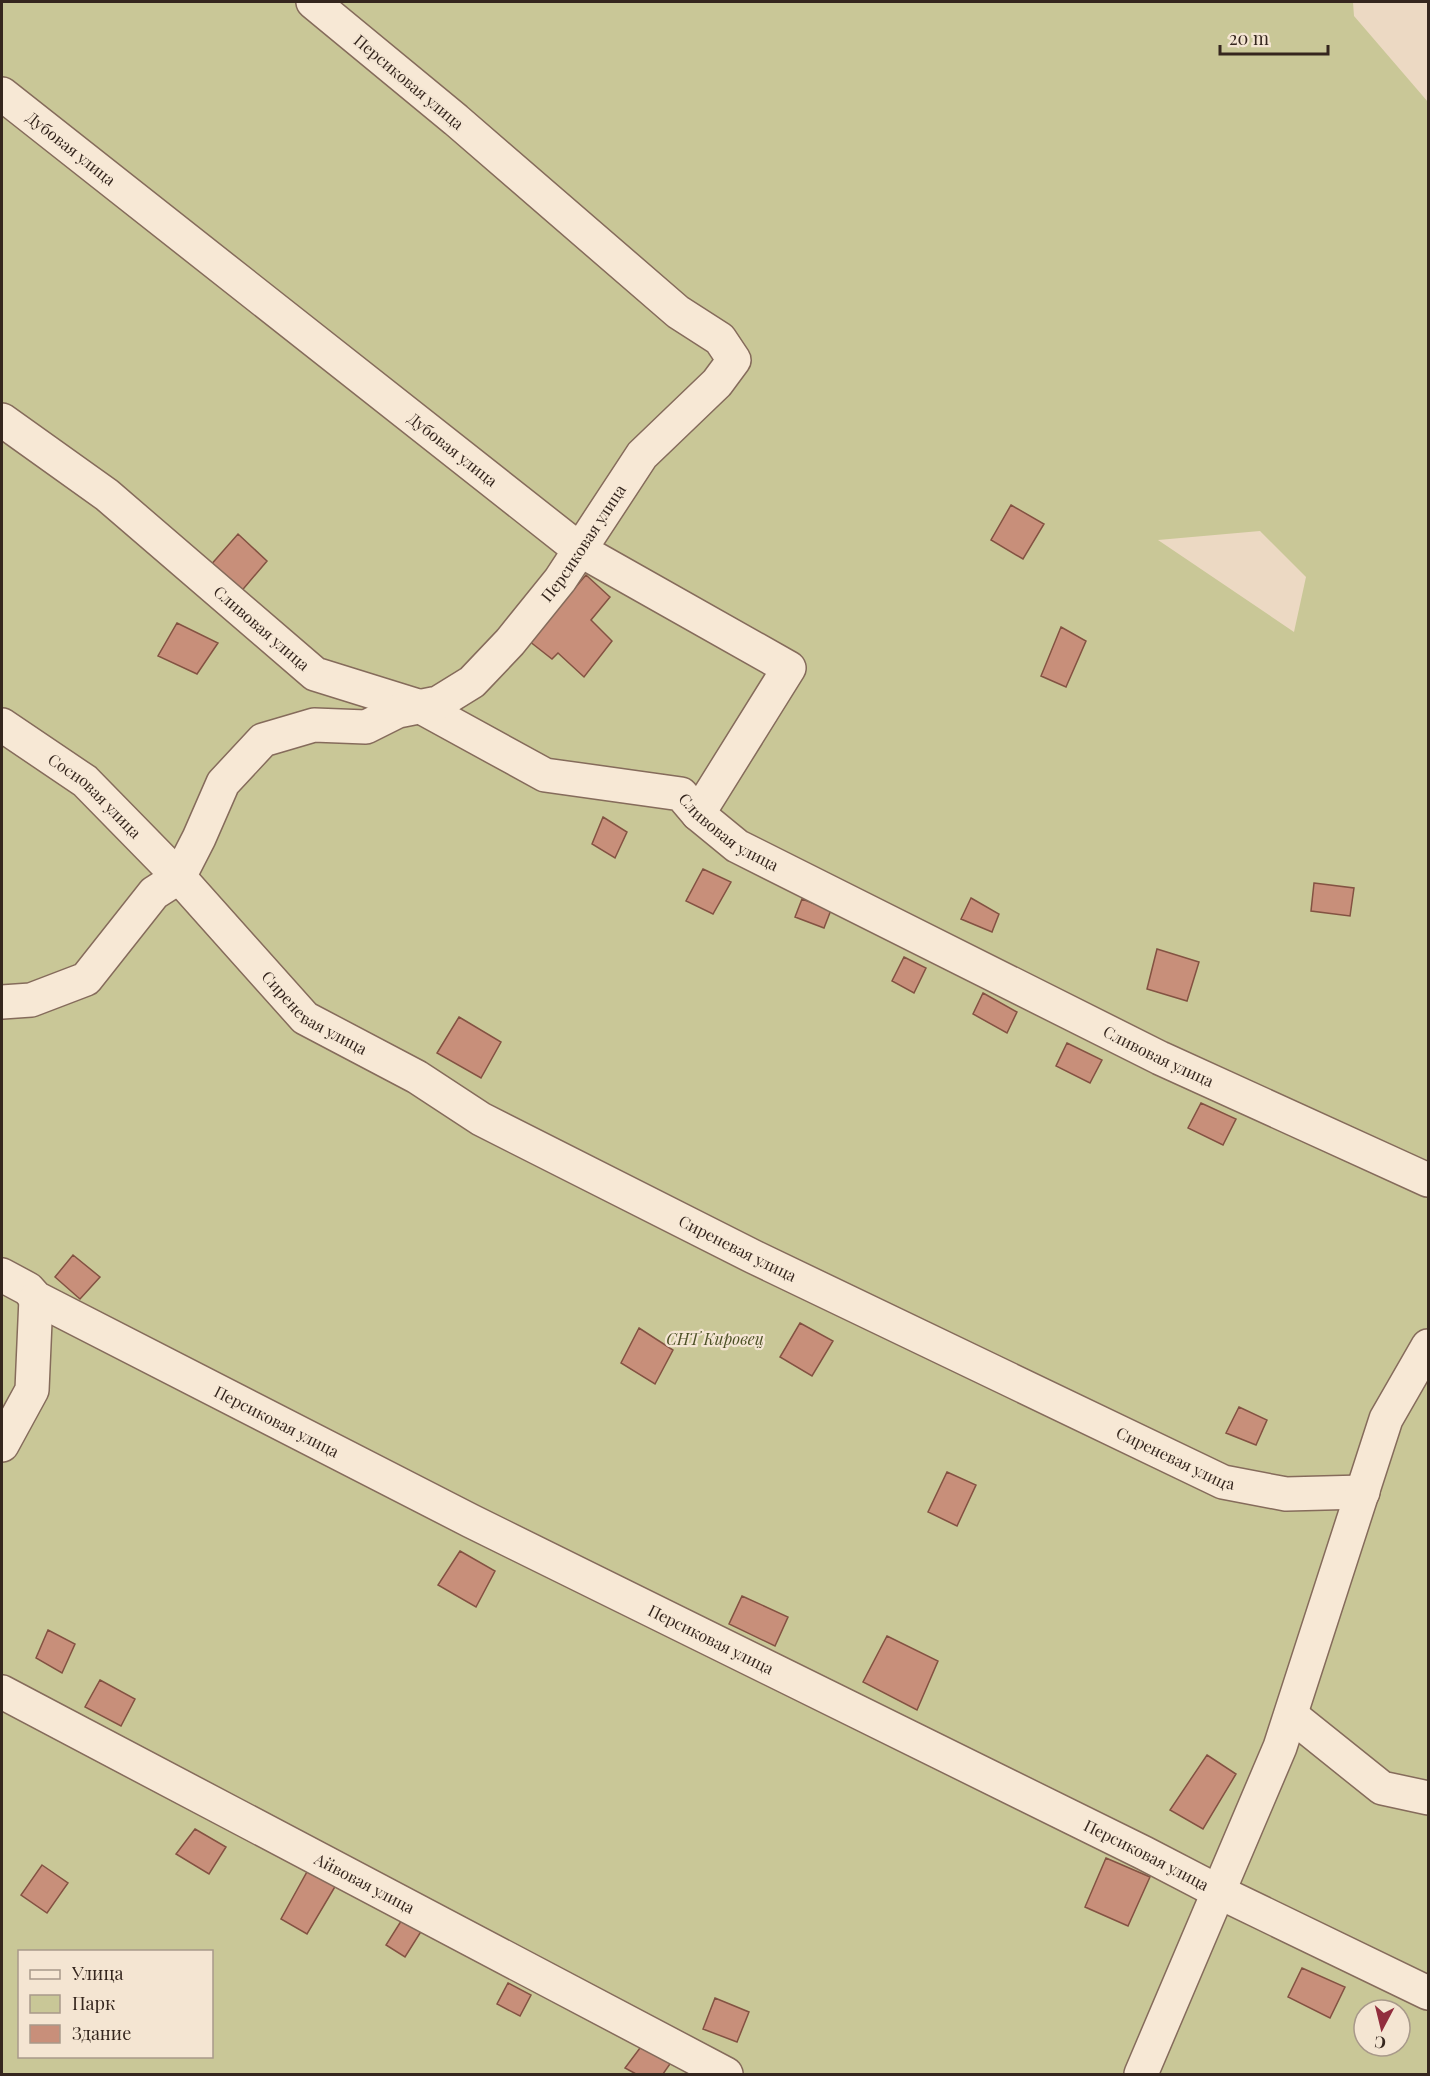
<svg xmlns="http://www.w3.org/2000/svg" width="1430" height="2076" viewBox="0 0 1430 2076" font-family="'Playfair Display',serif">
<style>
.green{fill:#c9c797;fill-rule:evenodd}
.building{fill:#c88f7a;stroke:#835242;stroke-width:1.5}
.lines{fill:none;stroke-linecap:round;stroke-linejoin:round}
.street-casing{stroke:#856b5b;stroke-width:36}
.street{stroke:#f7e8d5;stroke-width:33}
.labels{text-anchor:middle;stroke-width:4.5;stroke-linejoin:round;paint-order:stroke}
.street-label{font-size:16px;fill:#35261e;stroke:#f4e5d2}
.park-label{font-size:16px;font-style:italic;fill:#4d5126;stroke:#f4e5d2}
</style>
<rect width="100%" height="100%" fill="#ecd9c3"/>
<!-- green -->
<path class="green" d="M 2,2 L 1353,2 L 1354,16 L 1428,102 L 1428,2074 L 2,2074 ZM 1260,531 L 1306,577 L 1294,632 L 1158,540 ZM 20,1952 L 212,1952 L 212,2056 L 20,2056 ZM 1364,2010 L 1400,2010 L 1400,2046 L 1364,2046 Z"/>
<!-- building -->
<path class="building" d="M 1011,505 L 1044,524 L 1023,559 L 991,540 Z
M 238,534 L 267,561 L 239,594 L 209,567 Z
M 586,575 L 610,597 L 591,620 L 612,641 L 584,677 L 558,653 L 552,659 L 529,641 Z
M 177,623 L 218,643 L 197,674 L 158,656 Z
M 1061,627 L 1086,641 L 1066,687 L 1041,676 Z
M 603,817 L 627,832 L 615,858 L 592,844 Z
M 703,869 L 731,882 L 713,914 L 686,901 Z
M 1314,883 L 1354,888 L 1350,916 L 1311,911 Z
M 971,898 L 999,914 L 992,932 L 961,919 Z
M 802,899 L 831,910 L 824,928 L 795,917 Z
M 1157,949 L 1199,962 L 1187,1001 L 1147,989 Z
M 904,957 L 926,968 L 914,993 L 892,981 Z
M 983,993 L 1017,1012 L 1007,1033 L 973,1014 Z
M 459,1017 L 501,1042 L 481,1078 L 437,1053 Z
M 1067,1043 L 1102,1060 L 1090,1083 L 1056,1066 Z
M 1201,1103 L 1236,1119 L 1223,1145 L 1188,1128 Z
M 73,1255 L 100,1277 L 80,1299 L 55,1277 Z
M 800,1323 L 833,1341 L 812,1376 L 780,1357 Z
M 639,1328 L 673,1350 L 655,1384 L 621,1363 Z
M 1239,1407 L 1267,1420 L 1256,1445 L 1226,1433 Z
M 947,1472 L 976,1485 L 957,1526 L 928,1512 Z
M 460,1551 L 495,1571 L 476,1607 L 438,1585 Z
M 742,1596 L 788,1617 L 775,1646 L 729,1624 Z
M 48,1630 L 75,1644 L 62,1673 L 36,1658 Z
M 887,1636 L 938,1661 L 917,1710 L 863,1682 Z
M 100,1680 L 135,1699 L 121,1726 L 85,1707 Z
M 1207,1755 L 1236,1774 L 1203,1829 L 1170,1810 Z
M 195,1829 L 226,1847 L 209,1874 L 176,1854 Z
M 1106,1858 L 1150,1877 L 1128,1926 L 1085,1907 Z
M 42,1865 L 68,1883 L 47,1913 L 21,1895 Z
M 308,1870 L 336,1885 L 307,1934 L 281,1919 Z
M 403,1918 L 422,1930 L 405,1957 L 386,1945 Z
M 1302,1968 L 1345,1987 L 1330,2018 L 1288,1997 Z
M 508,1983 L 531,1995 L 520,2016 L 497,2004 Z
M 715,1998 L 749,2012 L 737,2042 L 703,2029 Z
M 643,2044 L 672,2061 L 663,2074 L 636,2074 L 625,2068 Z"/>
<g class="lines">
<!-- street casing -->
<g class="street-casing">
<g id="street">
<path id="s1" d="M 2,94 L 580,550 L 789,668 L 698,814"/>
<path id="s2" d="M 2,420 L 107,495 L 315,674 L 421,707 L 545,775 L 681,794 L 698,814 L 737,846 L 1160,1058 L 1428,1180"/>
<path id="s3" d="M 2,725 L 85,781 L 179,877 L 305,1018 L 417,1077 L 481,1119 L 754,1257 L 1223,1482 L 1286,1494 L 1363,1492"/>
<path id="s4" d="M 2,1002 L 31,1000 L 86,979 L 154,893 L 179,877 L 199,838 L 223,783 L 263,740 L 314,725 L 366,727 L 398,711 L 438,703 L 472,682 L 510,642 L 560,580 L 642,455 L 717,383 L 734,360 L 720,339 L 678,312 L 456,120 L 313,2"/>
<path id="s5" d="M 2,1275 L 28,1289 L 36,1298 L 471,1521 L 1144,1853 L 1219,1892 L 1428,1993"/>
<path d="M 2,1445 L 32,1390 L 36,1298"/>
<path id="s6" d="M 2,1692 L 726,2074"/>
<path d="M 1291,1715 L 1382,1788 L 1428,1798"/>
<path d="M 1141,2074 L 1280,1747 L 1386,1419 L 1428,1346"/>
</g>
</g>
<!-- street -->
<use href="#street" class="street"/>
</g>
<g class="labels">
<!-- street labels -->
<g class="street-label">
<text transform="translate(409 82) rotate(40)" y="6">Персиковая улица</text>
<text dy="6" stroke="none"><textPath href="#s1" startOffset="88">Дубовая улица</textPath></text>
<text dy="6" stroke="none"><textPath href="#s1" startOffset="574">Дубовая улица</textPath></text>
<text dy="6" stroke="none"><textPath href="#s4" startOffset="790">Персиковая улица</textPath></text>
<text dy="6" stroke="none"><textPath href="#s2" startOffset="333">Сливовая улица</textPath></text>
<text dy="6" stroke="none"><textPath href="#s3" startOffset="117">Сосновая улица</textPath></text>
<text dy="6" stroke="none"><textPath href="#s2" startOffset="855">Сливовая улица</textPath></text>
<text dy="6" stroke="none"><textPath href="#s3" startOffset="428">Сиреневая улица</textPath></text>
<text dy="6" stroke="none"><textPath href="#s2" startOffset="1341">Сливовая улица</textPath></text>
<text dy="6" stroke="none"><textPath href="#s3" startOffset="914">Сиреневая улица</textPath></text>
<text dy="6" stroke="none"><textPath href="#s5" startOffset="312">Персиковая улица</textPath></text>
<text dy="6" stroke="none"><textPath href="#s3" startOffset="1400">Сиреневая улица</textPath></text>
<text dy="6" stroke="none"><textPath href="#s5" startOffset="798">Персиковая улица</textPath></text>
<text dy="6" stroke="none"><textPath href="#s5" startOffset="1284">Персиковая улица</textPath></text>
<text dy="6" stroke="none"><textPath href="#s6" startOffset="410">Айвовая улица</textPath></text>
</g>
<!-- park labels -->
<g class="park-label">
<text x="715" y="1345">СНТ Кировец</text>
</g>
</g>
<!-- border -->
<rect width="1430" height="2076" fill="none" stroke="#35261e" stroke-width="6"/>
<!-- legend -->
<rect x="18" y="1950" width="195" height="108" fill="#f4e5d2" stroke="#a8998a" stroke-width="1.5"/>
<rect x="30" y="1970" width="30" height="9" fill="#f7e8d5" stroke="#a8998a" stroke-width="1.5"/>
<text x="72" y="1980" font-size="18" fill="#35261e">Улица</text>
<rect x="30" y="1995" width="30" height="18" fill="#c9c797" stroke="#a8998a" stroke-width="1.5"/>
<text x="72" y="2010" font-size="18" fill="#35261e">Парк</text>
<rect x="30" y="2025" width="30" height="18" fill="#c88f7a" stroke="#a8998a" stroke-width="1.5"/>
<text x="72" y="2040" font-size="18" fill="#35261e">Здание</text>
<!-- north arrow -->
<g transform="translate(1382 2028) rotate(187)"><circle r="28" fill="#f4e5d2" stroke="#a8998a" stroke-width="1.5"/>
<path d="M0-4.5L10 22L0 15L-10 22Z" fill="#912d3d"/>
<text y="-9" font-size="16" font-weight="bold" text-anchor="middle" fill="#35261e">С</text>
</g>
<!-- scale -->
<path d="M1220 45v9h108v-9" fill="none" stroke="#35261e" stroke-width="3"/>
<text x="1229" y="45" font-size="18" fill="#35261e" stroke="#f4e5d2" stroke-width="4.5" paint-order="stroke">20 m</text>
</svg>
